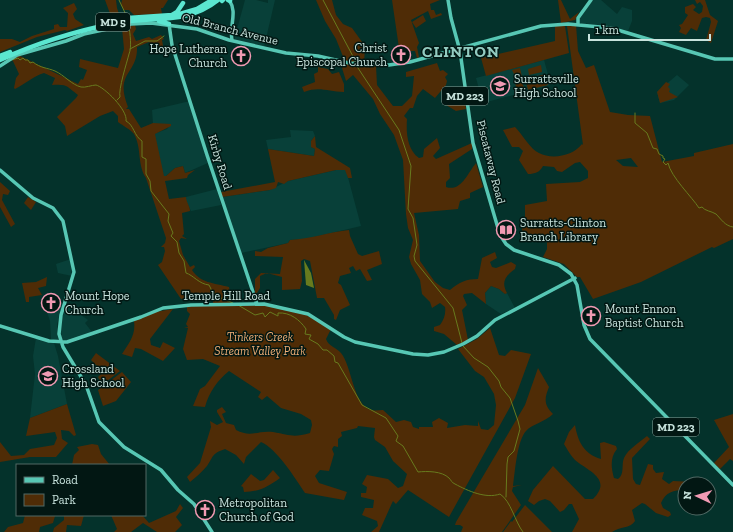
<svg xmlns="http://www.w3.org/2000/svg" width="733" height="532" viewBox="0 0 733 532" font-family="'Zilla Slab',serif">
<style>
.built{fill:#084039}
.green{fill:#4f2c06;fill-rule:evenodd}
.water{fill:#687b1e}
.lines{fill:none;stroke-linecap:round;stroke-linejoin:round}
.stream{stroke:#687b1e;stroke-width:1}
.major{stroke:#57c7b4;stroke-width:3.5}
.highway{stroke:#5be6d0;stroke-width:4.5}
.labels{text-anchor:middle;stroke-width:3;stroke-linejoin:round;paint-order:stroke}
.shield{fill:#021713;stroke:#8da6a0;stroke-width:1}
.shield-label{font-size:11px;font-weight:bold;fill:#c8e3dd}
.street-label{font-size:12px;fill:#c8e3dd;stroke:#021713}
.poi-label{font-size:12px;fill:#c8e3dd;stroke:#021713;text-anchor:start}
.park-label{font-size:12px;font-style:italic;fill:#f1af77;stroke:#021713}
.district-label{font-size:16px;font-weight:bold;letter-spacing:1px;fill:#93ccc1;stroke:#021713}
</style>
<rect width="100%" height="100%" fill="#04322b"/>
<!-- built -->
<path class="built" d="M 245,0 L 256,0 L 268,3 L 268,0 L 275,0 L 264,47 L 234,40 Z
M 593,0 L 601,0 L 617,14 L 622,7 L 632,10 L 632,21 L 628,31 L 610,26 L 579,23 L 579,19 Z
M 544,60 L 551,85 L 483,103 L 476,78 Z
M 677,75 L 689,85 L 674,100 L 660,103 L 657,92 Z
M 190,101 L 208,163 L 185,173 L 183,166 L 175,168 L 166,176 L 160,176 L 154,134 L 167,129 L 171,124 L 153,124 L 152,110 Z
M 290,130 L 313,131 L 315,136 L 311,141 L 311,147 L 315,149 L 314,156 L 268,149 L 266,140 L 291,137 Z
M 336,170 L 346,170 L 361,226 L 306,239 L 290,240 L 288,243 L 241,253 L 222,197 L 270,190 L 288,181 Z
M 217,189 L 221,205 L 191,211 L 186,201 L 186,197 Z
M 71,259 L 72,276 L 58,273 L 56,264 Z
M 491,286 L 499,289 L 505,294 L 507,293 L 515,308 L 501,314 L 486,304 L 485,293 Z
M 52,301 L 63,304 L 57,324 L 59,339 L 57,340 L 51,339 L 50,321 L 45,306 L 46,302 Z
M 66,304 L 88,320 L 85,323 L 92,332 L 71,340 L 62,340 L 60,325 Z
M 36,338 L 54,343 L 58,356 L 67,404 L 30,418 L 35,374 L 33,356 Z"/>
<!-- green -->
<path class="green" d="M 105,0 L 116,0 L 117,8 L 120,17 L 112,19 Z
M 122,0 L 168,0 L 163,8 L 161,8 L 162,14 L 134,15 L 129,10 L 124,10 L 121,5 Z
M 316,0 L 332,0 L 336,15 L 343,24 L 352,28 L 365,46 L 364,65 L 376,66 L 377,85 L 393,106 L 402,106 L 412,96 L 414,76 L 406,77 L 406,72 L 437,63 L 440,71 L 443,70 L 448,74 L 445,77 L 447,81 L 446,85 L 435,98 L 423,89 L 417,96 L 413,108 L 410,108 L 404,116 L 407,119 C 406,132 407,150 419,158 L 423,157 L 424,149 L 437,138 L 440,148 L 433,156 L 436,159 L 472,143 L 472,149 L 449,164 L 450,178 L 446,182 L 446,187 C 461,192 467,174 476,163 L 483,187 L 470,193 L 470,198 L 460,201 L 458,209 L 414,213 L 419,235 L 420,261 L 435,282 L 443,288 L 450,290 C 459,282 467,279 478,279 L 482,258 L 495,252 L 497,258 L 490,262 L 492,267 L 496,268 L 511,262 L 516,265 L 515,269 C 505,276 501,282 507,293 L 505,294 L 499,289 L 491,286 L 485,293 L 486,304 L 472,293 L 464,294 L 463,296 L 467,305 L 462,310 L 468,340 L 457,345 L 444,334 L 434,331 L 434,327 L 440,325 C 444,319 446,314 445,307 L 440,303 L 432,308 L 430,302 L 422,294 L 420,280 L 411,264 L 409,257 L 413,240 L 408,228 L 406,214 L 403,160 L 394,135 L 380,114 L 373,99 L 353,75 L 346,81 L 342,68 L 344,59 L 336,39 L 325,21 Z
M 392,0 L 440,0 L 430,4 L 431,10 L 434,10 L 436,15 L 441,13 L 442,15 L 431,19 L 428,11 L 411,20 L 419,43 L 417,47 L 419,57 L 417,58 L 415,51 L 410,51 L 408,47 L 399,48 Z
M 558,0 L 561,0 L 570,19 L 579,12 L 575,20 L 561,23 Z
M 695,0 L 705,0 L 710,15 L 718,21 L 711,43 L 706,40 L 711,22 L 710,18 L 706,17 L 702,18 L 697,31 L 691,28 L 686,35 L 679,32 L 681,28 L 679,25 L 682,24 L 688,15 L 685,13 L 685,7 L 693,4 L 696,7 L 693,10 L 699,14 L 702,12 L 703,6 L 700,2 L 697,4 Z
M 74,3 L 77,9 L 73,14 L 75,19 L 84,25 L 67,31 L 65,30 L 37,37 L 0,52 L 0,39 L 12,39 L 20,42 L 32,36 L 54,29 L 54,25 L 58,24 L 60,27 L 67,27 L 68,13 L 63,8 Z
M 423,15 L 426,21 L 416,28 L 412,22 Z
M 135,25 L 136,29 L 133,34 L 136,41 L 149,37 L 152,39 L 161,35 L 164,39 L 162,40 L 163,46 L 153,47 L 149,42 L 137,47 C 138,74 114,72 128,107 L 126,109 L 129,109 L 141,128 L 153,123 L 171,124 L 171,126 L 155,134 L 164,176 L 166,176 L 175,168 L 183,166 L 185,173 L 195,170 L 188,175 L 187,178 L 165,181 L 169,199 L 186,197 C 186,202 190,206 190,211 L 182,213 L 184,234 L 182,236 L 187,239 L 181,238 L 179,241 L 183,255 L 190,267 L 194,265 L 195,267 L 192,270 C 200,283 214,283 229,287 L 232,303 L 213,304 L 213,297 L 210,294 L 181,299 L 158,265 L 162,262 L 165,251 L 164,247 L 161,247 L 165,243 L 166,238 L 146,178 C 137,165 142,148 134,134 C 130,129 123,126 118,122 L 118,116 L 113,111 L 100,116 L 67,136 L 65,126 L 57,117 L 76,98 L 78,95 C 66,86 68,84 52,85 L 55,78 L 44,73 C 34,76 25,84 15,89 L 14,88 L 16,78 L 19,74 L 12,59 L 18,55 L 78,84 L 81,79 L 83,80 L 87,70 L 79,67 L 80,59 L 118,68 L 124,49 L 122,28 Z
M 576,25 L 578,51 L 586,68 L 594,65 L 610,112 L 628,115 L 650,116 L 662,162 L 694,156 L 694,153 L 733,144 L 733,239 L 714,248 L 712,247 L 641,282 L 593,299 L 580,277 L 577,277 L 564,264 L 543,257 L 547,249 L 547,238 L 540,236 L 536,242 L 522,240 L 522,225 L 546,227 L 544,223 L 525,222 L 525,205 L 547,201 L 546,184 L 580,182 L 588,178 L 588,171 L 580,162 L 575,163 L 562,172 L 557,171 L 554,167 L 543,166 C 540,172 535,174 528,174 L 519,160 L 523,151 L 519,147 L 512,147 L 503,130 L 515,127 C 522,134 531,150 539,153 C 552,160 573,156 582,144 L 583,145 L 567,26 ZM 631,158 L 638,167 L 623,166 L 616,160 Z
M 555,26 L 565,26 L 569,53 L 486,76 L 481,58 L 555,41 Z
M 541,65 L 542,72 L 529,75 L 528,69 Z
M 318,67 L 328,69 L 332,74 L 339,72 L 344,84 L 344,92 C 328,92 320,86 304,92 L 302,87 L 315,82 L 314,74 L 318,72 Z
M 520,68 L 522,77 L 516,78 L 512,70 Z
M 546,74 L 548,85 L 528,90 L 525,79 Z
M 666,82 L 670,84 L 668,87 L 670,89 L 669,92 L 678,97 L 660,103 L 657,92 Z
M 515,83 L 522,83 L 525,89 L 517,90 Z
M 449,100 L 455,105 L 465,103 L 466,109 L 456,111 L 446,105 Z
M 315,136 L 316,147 L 350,168 L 352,178 L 348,178 L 345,170 L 336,170 L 288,181 L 284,184 L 278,182 L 276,188 L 270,190 L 222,197 L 221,192 L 275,182 L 268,149 L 314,156 L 315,149 L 311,147 L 311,141 Z
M 0,182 L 10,191 L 8,195 L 3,194 L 2,200 L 15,224 L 11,227 L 0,207 Z
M 28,197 L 36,202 L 31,210 L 24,203 Z
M 349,230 L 350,236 L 358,254 L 362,256 L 379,251 L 382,264 L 367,270 L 372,280 L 367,281 L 360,269 L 356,271 L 353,266 L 349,268 L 351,273 L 340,276 L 338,283 L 341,285 L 350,305 L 340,310 L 336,320 L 334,319 L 334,315 L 324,298 L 317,298 L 310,261 L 304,259 L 301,261 L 302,281 L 300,289 L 282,290 L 282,277 L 267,273 L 260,276 L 260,288 L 257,293 L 255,294 L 255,279 L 261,273 L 280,274 L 283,257 L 255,256 L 255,251 L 261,252 L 268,248 L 288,243 L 290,240 C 310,239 329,232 349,230 Z
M 47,277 L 46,286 L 38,288 L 42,295 L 29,297 L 29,302 L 26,302 L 22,283 L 36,282 Z
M 264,305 L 309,315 L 308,317 L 310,316 L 331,329 L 326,339 C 329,347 336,347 341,353 C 352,366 353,405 371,410 C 375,411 379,410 383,410 L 396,422 L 404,420 L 411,422 L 413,427 L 419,429 L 419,427 L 433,427 L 432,422 L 439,418 L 448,423 L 447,428 L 465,425 L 478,426 L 478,421 L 481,429 L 488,430 L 494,425 L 496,405 L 494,394 L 484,377 L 475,371 L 458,349 L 477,339 L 490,328 L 499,355 L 505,356 L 511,350 L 531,354 L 515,398 L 449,517 L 408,490 L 396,504 L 393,501 L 392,503 L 379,532 L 371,532 L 378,526 L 377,521 L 362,515 L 365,508 L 373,508 L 374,500 L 361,497 L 361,493 L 366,493 L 367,487 L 362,484 L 367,475 L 388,479 L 398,488 L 403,486 L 407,474 L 393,461 L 385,447 L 375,440 L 374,437 L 375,428 L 358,426 L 357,428 L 341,432 L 342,436 L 338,439 L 338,447 L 334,446 L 332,449 L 334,454 L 329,471 L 320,470 L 315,476 L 319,483 L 347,492 L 344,500 L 305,493 C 295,478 277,449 261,442 L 246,457 L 244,464 L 236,455 L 225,449 C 211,454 214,456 207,466 C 202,472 196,477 190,482 L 187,477 L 200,463 L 211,427 L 210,421 L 217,425 L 223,422 L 217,412 L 217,410 L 222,407 L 226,412 L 222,414 L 226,423 L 234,425 L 236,430 C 251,438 258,430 273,432 C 290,435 293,438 310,433 L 312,425 L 311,420 L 301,414 L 281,408 L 267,396 L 262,400 L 258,397 L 261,392 L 229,371 C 217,381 209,392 205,407 L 193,406 L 200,389 L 205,386 L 220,366 L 203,359 L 187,360 L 183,349 L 188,328 L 184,328 L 188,327 L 186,324 L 190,314 L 187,311 L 187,306 Z
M 173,309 L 150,339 L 151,345 L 160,348 L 163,342 L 175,348 L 163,361 L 141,349 L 135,348 L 132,357 L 122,354 C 129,343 136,335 134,321 L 155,312 Z
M 96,353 L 120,371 L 102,385 L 98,377 L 103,372 L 91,360 Z
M 538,368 L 549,387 C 544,399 544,405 553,414 C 545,422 532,424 526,431 C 517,441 515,472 513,486 L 522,485 L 513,487 L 512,491 L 521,505 L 502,532 L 461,532 L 463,527 L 460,525 L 455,525 L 456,522 L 525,405 Z
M 122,372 L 131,382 L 116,401 L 103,406 L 98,390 Z
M 67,404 L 76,435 L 74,436 L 69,431 L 61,430 L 62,439 L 68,443 L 56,457 L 30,457 L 0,462 L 0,442 L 11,456 L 24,455 L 30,449 L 54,445 L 57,438 L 55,432 L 26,436 L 30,418 Z
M 733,414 L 733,461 L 730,459 L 720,469 L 714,463 L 729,447 L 714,420 Z
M 575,425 C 578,442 584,454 601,459 L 600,443 L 604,442 L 616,446 L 617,449 C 610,457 611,468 614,478 L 618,479 C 625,474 621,465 624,458 C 628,449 640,442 647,436 L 650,439 L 632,458 L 633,479 L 636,484 L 640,485 L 648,464 L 653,465 L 653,469 L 656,473 L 664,472 L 662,479 L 669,484 L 673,481 L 695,482 L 697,484 L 685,484 L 685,490 C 673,490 666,492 661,503 L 663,508 L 670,512 L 671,515 L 668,517 L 656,513 L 645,504 L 642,503 L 632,510 L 635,521 C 630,529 620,526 612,532 L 572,532 L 579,519 L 572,504 L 569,504 L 564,510 L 560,512 L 550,501 L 545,499 L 539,501 L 534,505 L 528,501 L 533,490 L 553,466 L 585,499 L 593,499 C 613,479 588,471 575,460 C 571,456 567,449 564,444 L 569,432 Z
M 92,444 L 98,445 L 101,454 L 110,465 L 72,465 L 74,455 L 79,450 L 77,447 Z
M 273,470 L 280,478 C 268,487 258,492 244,492 L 243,487 L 241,486 L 251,474 L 260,481 L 264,480 Z
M 180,504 L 183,508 L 176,517 L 182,525 L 175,532 L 157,532 L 143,523 L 131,532 L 114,532 L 117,529 L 111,515 L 142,515 L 149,523 L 176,511 Z
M 525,505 L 552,532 L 503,532 L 511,521 L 512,522 Z
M 25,515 L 54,515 L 55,516 L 53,523 L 40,527 L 39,532 L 4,532 L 8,527 L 23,523 Z
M 62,515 L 84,515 L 81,526 L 67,525 L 66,532 L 53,532 L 54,528 L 64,520 L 64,516 Z"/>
<!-- water -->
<path class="water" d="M 304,260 L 311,273 L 314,288 L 306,285 Z"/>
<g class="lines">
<!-- stream -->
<path class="stream" d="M 119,0 L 127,17
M 323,0 L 356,62
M 130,49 L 145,41 L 157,41 L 164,36
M 12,60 L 18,58 L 20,60 L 23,58 L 25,60 L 28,60 L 30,63 L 33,62 C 40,68 48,68 55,71 C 64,75 72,85 81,87 C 85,88 92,85 96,85 C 104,87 128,110 126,121 C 134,125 134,136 142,141 L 142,157 L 146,159 L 146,174 L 150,181 L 151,191 L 169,214 L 168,221 L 173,233 L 171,236 L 177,242 L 179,253 L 184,261 L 186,273 C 193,275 199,284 209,285 L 212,291 L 221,298 L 233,303
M 356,65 L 399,130 L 411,166 L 408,209 L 413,218 L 417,245 L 414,256 L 415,261 L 453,308 L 462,343
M 117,100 L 120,97 C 118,90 127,62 129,54 C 132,47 130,34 129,26
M 635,113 L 635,123 L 647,133 L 653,148 L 657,149 L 659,154 L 663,156 L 663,158 L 665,159 L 663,162 L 666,165 L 668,163 C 671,177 692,197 699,208 L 702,207 C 705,211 711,211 716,214 C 721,219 725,226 733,227
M 238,305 L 255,315 L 263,313 L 265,317 L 270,312 L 278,316 L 278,313 C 290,312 300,320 306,329 L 305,334 L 311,335 L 309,339 L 318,344 L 323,350 L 327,350 L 334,356 L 335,362 L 338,363 L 362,405 L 386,418 L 398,436 L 396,441 L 403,446 L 418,472 C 427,471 442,471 449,478 C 451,480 452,483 455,484 C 468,491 486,499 500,494 C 511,501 515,522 523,532
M 463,346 L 474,358 L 488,367 L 499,381 L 501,387 L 510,398 L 518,421 L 520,429 L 514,451 L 508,457 L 507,464 L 506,497"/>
<!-- major -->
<path class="major" d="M 229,0 C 238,12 229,26 232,40
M 448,0 L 451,18 L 460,51 L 473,143 L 500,235 L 506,244 L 514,250 L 559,265 L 571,274 L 577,285 L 584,325 L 590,339 L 733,485
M 169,24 L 172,45 L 207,155 L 257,304
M 578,24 L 578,18 L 591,0
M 0,66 L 17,55 L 66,41 L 84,34 L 131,24 L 151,23 L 197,29 L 229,40 L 286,53 L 318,56 L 349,63 L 389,65 L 410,62 L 541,26 L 568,24 L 611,28 L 715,59 L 733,59
M 0,170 L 33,198 L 53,208 L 63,221 L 74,272 L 61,315 L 59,334 L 63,347 L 86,385 L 99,422 L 124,447 L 161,470 L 178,490 L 194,504 L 212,532
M 0,326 L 49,341 L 67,342 L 141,317 L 163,308 L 191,305 L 264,304 L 308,314 L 344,337 L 355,342 L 413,354 L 428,355 L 444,352 L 463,344 L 477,336 L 495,320 L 575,278"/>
<!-- highway -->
<path class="highway" d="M 228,0 L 230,1
M 222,1 L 223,0
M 173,16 L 197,9 L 212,0
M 128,18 L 172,15 L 177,12 L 183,3
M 159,21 L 169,24
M 0,56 L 10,52
M 0,60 C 37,43 76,31 116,23 C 153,16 187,25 218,0"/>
</g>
<!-- icons -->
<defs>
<g id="church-ring" transform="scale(1)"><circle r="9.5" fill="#021713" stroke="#f19ab3" stroke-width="1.5"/><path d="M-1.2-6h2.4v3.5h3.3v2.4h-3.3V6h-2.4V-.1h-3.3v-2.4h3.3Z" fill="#f19ab3"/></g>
<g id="school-ring" transform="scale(1)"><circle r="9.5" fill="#021713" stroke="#f19ab3" stroke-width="1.5"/><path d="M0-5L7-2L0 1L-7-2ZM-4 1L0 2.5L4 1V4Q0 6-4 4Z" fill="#f19ab3"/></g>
<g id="library-ring" transform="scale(1)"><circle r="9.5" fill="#021713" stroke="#f19ab3" stroke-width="1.5"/><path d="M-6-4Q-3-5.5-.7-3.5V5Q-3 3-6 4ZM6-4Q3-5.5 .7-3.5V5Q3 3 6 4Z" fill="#f19ab3"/></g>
</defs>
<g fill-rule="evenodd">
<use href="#church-ring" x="401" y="55"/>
<use href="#church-ring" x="241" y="56"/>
<use href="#school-ring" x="500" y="86"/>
<use href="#library-ring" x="506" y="230"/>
<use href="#church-ring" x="51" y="303"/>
<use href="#church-ring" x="591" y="316"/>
<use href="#school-ring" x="48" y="376"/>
<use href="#church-ring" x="205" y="510"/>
</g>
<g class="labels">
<!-- shield labels -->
<g class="shield">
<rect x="96" y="13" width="34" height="18" rx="3"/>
<rect x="442" y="87" width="46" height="18" rx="3"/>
<rect x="653" y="418" width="46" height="18" rx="3"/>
</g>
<g class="shield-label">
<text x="113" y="26">MD 5</text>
<text x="465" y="100">MD 223</text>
<text x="676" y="431">MD 223</text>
</g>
<!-- street labels -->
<g class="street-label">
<text transform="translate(230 29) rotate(14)" y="4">Old Branch Avenue</text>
<text transform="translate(220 162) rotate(73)" y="4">Kirby Road</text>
<text transform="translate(491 162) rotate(76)" y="4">Piscataway Road</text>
<text x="226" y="300">Temple Hill Road</text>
</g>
<!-- poi labels -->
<g class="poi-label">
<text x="387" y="52" text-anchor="end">Christ<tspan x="387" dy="14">Episcopal Church</tspan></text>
<text x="227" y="53" text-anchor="end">Hope Lutheran<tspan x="227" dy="14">Church</tspan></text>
<text x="514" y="83">Surrattsville<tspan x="514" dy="14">High School</tspan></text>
<text x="520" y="227">Surratts-Clinton<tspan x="520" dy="14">Branch Library</tspan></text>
<text x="65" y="300">Mount Hope<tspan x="65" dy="14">Church</tspan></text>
<text x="605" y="313">Mount Ennon<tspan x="605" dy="14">Baptist Church</tspan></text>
<text x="62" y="373">Crossland<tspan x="62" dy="14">High School</tspan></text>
<text x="219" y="507">Metropolitan<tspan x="219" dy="14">Church of God</tspan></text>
</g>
<!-- park labels -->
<g class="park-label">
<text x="260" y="341">Tinkers Creek<tspan x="260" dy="14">Stream Valley Park</tspan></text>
</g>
<!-- district labels -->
<g class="district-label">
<text x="461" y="57">CLINTON</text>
</g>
</g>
<!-- legend -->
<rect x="16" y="464" width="130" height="52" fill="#021713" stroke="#516964"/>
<rect x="24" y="477" width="20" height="6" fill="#57c7b4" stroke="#516964"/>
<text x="52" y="484" font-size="12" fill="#c8e3dd">Road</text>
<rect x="24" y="494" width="20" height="12" fill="#4f2c06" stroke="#516964"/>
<text x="52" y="504" font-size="12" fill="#c8e3dd">Park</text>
<!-- north arrow -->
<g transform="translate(697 496) rotate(274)"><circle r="19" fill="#021713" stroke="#516964"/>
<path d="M0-3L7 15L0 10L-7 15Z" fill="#f19ab3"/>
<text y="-6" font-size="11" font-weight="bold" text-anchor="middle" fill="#c8e3dd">N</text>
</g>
<!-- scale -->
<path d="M589 34v6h121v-6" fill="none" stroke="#c8e3dd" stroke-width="2"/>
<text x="595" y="34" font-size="12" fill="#c8e3dd" stroke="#021713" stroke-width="3" paint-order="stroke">1 km</text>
</svg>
